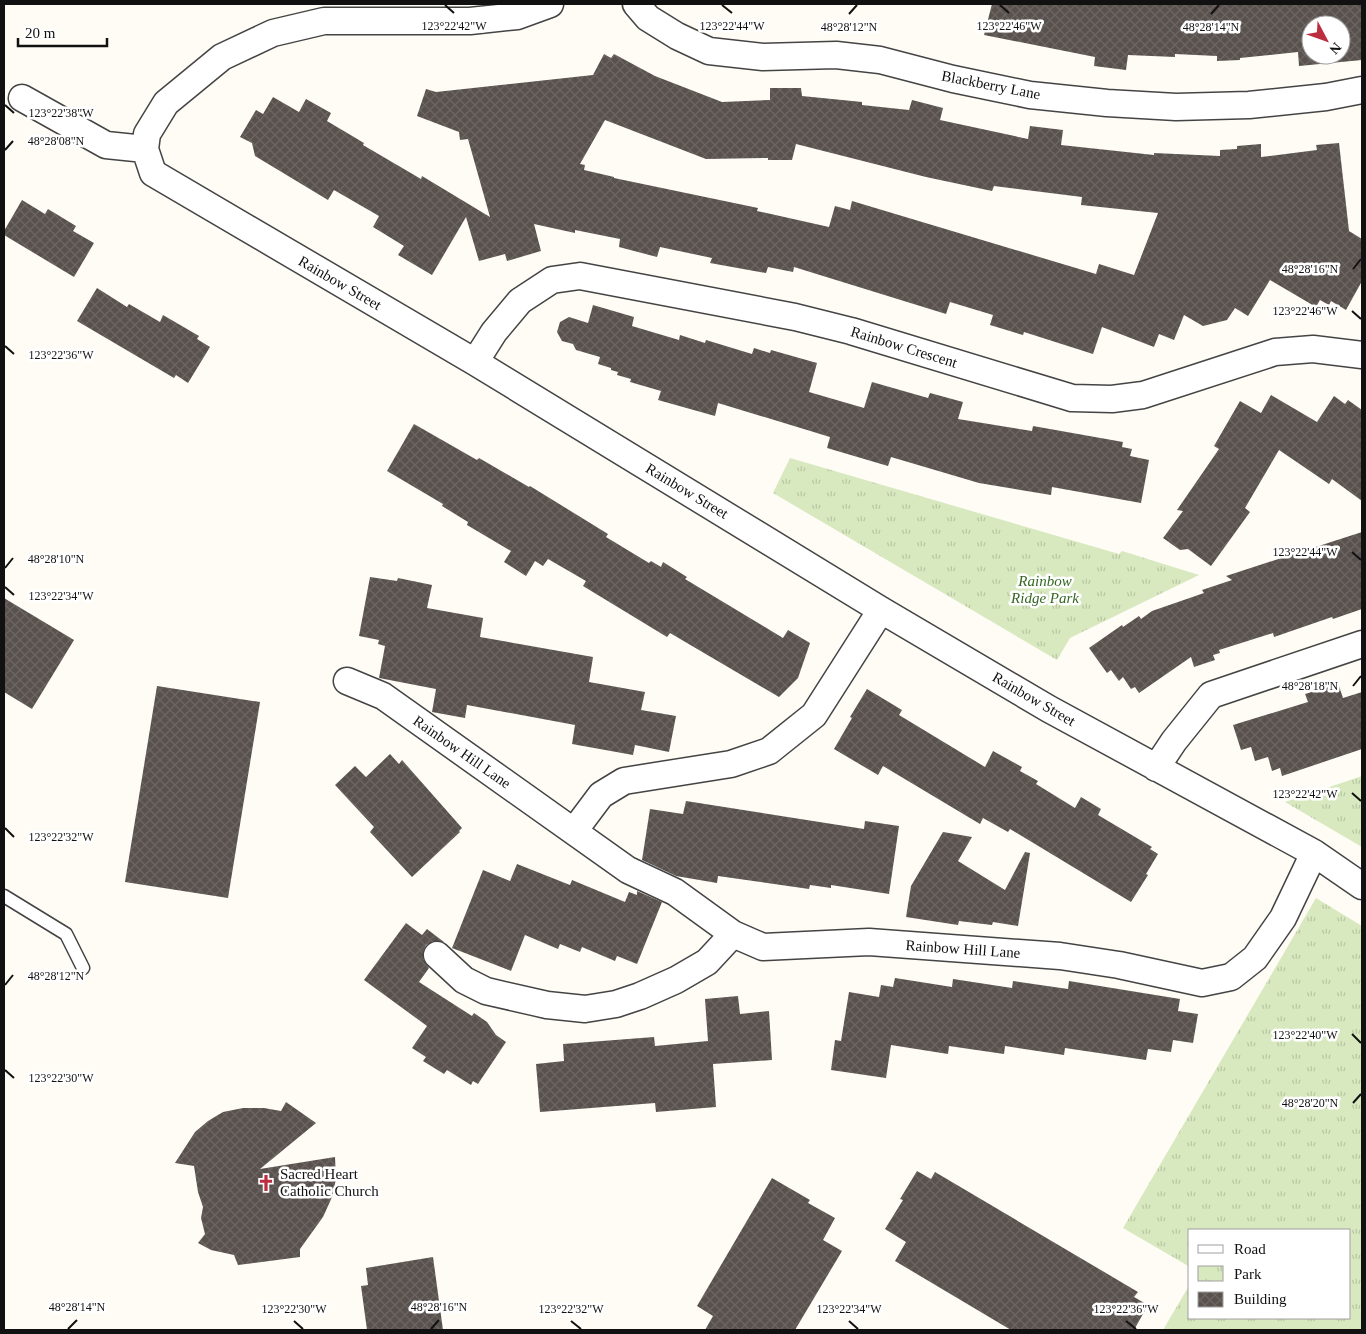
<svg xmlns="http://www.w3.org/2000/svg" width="1366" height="1334" viewBox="0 0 1366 1334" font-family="Georgia,serif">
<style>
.park{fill:url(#park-tufts)}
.building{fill:url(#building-cross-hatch);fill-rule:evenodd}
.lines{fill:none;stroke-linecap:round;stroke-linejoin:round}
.lane-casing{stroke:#444;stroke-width:15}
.street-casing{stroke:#444;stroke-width:29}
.lane{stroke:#fff;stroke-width:12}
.street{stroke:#fff;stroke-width:26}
.ticks{fill:none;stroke:#111;stroke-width:2}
.labels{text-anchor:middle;stroke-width:5;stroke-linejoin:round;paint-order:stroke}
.street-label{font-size:15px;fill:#111;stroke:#fff}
.park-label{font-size:15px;font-style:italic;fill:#366723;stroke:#fff}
.poi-label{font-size:15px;fill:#111;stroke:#fff;text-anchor:start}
.ticks-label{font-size:12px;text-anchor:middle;fill:#111;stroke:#fff;stroke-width:5;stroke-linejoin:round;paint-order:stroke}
</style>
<defs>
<pattern id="park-tufts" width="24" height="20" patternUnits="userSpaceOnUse" patternTransform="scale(1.25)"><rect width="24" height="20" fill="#d8e9bf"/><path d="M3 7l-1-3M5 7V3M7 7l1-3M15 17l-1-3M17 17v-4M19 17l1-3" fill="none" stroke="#b8c7a3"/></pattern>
<pattern id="building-cross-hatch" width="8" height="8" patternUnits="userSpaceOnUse" patternTransform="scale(1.25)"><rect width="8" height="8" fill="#59514d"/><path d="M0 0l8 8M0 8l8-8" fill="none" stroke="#6c6662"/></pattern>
</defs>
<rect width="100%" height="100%" fill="#fefcf5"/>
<!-- park -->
<path class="park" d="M 790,458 L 1119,554 L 1122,551 L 1199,575 L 1070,638 L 1057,660 L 773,493 Z
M 1362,776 L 1362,847 L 1285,802 Z
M 1316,898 L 1362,926 L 1362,1330 L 1163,1330 L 1190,1284 L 1190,1318 L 1350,1318 L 1350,1230 L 1190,1230 L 1190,1267 L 1123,1228 Z"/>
<!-- building -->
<path class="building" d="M 992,4 L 1362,4 L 1362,60 L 1299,66 L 1298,52 L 1240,58 L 1240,60 L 1217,61 L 1217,56 L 1175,54 L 1175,57 L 1128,55 L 1126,70 L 1094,66 L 1095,57 L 984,35 ZM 1311,25 L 1341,25 L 1341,55 L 1311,55 Z
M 604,54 L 611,58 L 614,54 L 655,76 L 722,102 L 770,100 L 770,88 L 801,88 L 802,96 L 862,102 L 862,105 L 909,110 L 912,100 L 943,108 L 940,120 L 1028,139 L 1030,126 L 1063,130 L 1061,145 L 1154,155 L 1154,153 L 1220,156 L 1220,150 L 1237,149 L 1237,146 L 1261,144 L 1261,157 L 1317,150 L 1316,145 L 1339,143 L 1349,231 L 1362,239 L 1362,281 L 1346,310 L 1331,301 L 1329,305 L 1320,300 L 1316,307 L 1270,280 L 1248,316 L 1235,308 L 1227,320 L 1203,326 L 1184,315 L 1174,340 L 1159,334 L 1154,347 L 1102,327 L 1093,354 L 1024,332 L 1023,335 L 990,325 L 993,315 L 950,302 L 946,314 L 794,267 L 793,272 L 768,267 L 766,273 L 710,263 L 712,258 L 660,247 L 657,257 L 619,247 L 620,239 L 575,230 L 575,233 L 534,224 L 541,251 L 507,261 L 505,254 L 479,261 L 466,217 L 432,275 L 398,255 L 404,246 L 373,227 L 379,216 L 334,190 L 328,200 L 255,156 L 252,143 L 240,137 L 256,110 L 263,114 L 273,97 L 299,112 L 306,99 L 331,113 L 327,121 L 364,143 L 363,145 L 421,179 L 422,176 L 490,217 L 468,139 L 460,140 L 459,132 L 417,116 L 426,89 L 436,92 L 593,75 ZM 605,120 L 706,159 L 768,158 L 768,160 L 792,160 L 796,144 L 926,177 L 992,191 L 994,186 L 1082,197 L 1081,205 L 1158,213 L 1134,275 L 1099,264 L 1096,274 L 852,201 L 850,210 L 835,206 L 829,227 L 757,211 L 758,208 L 614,178 L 614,177 L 584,170 L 585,165 L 580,164 Z
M 22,200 L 45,214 L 48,209 L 76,226 L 73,231 L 94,243 L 74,277 L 4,235 L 4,231 Z
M 97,288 L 127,307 L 129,304 L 160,322 L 163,315 L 199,336 L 197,339 L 210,347 L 188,383 L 176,375 L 174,378 L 77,321 Z
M 593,305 L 634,317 L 632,326 L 679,340 L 680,335 L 705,343 L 706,340 L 752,354 L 754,348 L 770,353 L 771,350 L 817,363 L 809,392 L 864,408 L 872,382 L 928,398 L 930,393 L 963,402 L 958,419 L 1032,431 L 1033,426 L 1123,442 L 1122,447 L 1132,449 L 1130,456 L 1149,460 L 1141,503 L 1052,487 L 1051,495 L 979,483 L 891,457 L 888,466 L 827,448 L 830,437 L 718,403 L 715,416 L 658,400 L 661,391 L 630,382 L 631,379 L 617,375 L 618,372 L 611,370 L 611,368 L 598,364 L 600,357 L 576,350 L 573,344 L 562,341 L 557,332 L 560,322 L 569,317 L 588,323 Z
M 1271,395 L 1317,422 L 1334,396 L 1345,404 L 1348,400 L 1362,410 L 1362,501 L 1332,479 L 1329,484 L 1279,450 L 1245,508 L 1250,512 L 1211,566 L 1188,549 L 1180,550 L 1163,538 L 1183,511 L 1177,510 L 1219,449 L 1214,446 L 1240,401 L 1261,413 Z
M 414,424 L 477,460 L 479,458 L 529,487 L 530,486 L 608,534 L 606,537 L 649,563 L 651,561 L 661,567 L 663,562 L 687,577 L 685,579 L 783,638 L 788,630 L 810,643 L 798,678 L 779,697 L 670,633 L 667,637 L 583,586 L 586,581 L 548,559 L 543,566 L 535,561 L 526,576 L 504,562 L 511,551 L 467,525 L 468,522 L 442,506 L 443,504 L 387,471 Z
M 1362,532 L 1362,609 L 1333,619 L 1332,617 L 1274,637 L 1273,633 L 1219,650 L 1220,653 L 1213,655 L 1215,660 L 1194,667 L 1191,657 L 1139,693 L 1135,687 L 1131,689 L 1123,677 L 1119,681 L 1111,670 L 1107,673 L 1089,648 L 1122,625 L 1123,627 L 1139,616 L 1141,619 L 1152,611 L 1204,593 L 1202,590 L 1232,580 L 1226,576 Z
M 370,577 L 397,581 L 398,578 L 432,585 L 427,608 L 483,618 L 480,637 L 593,657 L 589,682 L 645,692 L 641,710 L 676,716 L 669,752 L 635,745 L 633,755 L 572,744 L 575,725 L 467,705 L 465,718 L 432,712 L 436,689 L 379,678 L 385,646 L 378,644 L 379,640 L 359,636 Z
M 4,598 L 74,640 L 32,709 L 4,692 Z
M 157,686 L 260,702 L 228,898 L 125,882 Z
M 1339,686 L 1343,698 L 1362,692 L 1362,749 L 1282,776 L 1280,768 L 1272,771 L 1268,757 L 1255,761 L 1251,747 L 1241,750 L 1233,725 L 1308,702 L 1305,694 L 1328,687 L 1328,689 Z
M 867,689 L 902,710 L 899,715 L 985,767 L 993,751 L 1022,767 L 1020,771 L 1038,781 L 1036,784 L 1075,808 L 1081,797 L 1101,809 L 1098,815 L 1152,847 L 1150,849 L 1158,854 L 1146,874 L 1148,875 L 1131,902 L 1010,829 L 1008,832 L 983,818 L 980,824 L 883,766 L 878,775 L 834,749 L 852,718 L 850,717 Z
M 390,754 L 399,764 L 402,760 L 462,828 L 459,831 L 460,832 L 412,877 L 370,832 L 374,827 L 335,785 L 355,766 L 366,777 Z
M 686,801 L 864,829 L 865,821 L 899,826 L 889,894 L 831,885 L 831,888 L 810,885 L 809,889 L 718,876 L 717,883 L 676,876 L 642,860 L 650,809 L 683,814 Z
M 943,832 L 972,837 L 958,861 L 1005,890 L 1025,852 L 1030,853 L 1018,926 L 993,922 L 992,925 L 959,921 L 958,925 L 906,917 L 911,886 Z
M 517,864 L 570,885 L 572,880 L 625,902 L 629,892 L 637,895 L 637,891 L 662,902 L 637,964 L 617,956 L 615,961 L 582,947 L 580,952 L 560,944 L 558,949 L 525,935 L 511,971 L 452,948 L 483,870 L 510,881 Z
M 406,923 L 422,935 L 427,929 L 444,942 L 433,941 L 426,945 L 423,951 L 423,959 L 429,968 L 419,982 L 472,1016 L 474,1013 L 487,1022 L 496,1035 L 506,1042 L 478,1084 L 473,1081 L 471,1085 L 447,1070 L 444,1074 L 423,1061 L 426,1057 L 412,1048 L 427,1026 L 364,980 Z
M 895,978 L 952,987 L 953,979 L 1012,988 L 1013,981 L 1068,989 L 1069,981 L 1180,999 L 1178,1011 L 1198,1014 L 1193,1043 L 1173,1040 L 1171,1052 L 1148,1049 L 1146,1060 L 1065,1048 L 1064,1055 L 1005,1046 L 1004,1054 L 949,1046 L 948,1054 L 891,1045 L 886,1078 L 831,1070 L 835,1040 L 841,1041 L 849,992 L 879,997 L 881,985 L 893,987 Z
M 738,996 L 740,1014 L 769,1011 L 772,1060 L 713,1064 L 716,1107 L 656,1112 L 655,1103 L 540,1112 L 536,1064 L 564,1061 L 563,1044 L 654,1037 L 655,1046 L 708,1041 L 705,999 Z
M 286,1102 L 316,1123 L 260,1169 L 335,1157 L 336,1178 L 333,1195 L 323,1217 L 300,1249 L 300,1257 L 238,1265 L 234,1255 L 211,1250 L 198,1243 L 205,1234 L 201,1218 L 203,1207 L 198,1192 L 194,1166 L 175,1163 L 195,1132 L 208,1121 L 223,1112 L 243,1108 L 264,1108 L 281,1111 Z
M 917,1171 L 931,1179 L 935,1172 L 1138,1292 L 1134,1297 L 1148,1305 L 1134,1330 L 1011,1330 L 895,1261 L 906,1242 L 885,1229 L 903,1200 L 900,1199 Z
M 772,1178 L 810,1200 L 808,1203 L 835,1218 L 823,1240 L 842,1251 L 795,1330 L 705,1330 L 713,1316 L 697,1306 Z
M 433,1257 L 443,1330 L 367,1330 L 361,1286 L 368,1285 L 366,1268 Z"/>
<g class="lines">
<!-- lane casing -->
<g class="lane-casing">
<path id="lane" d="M 4,896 L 66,934 L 83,968"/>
</g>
<!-- street casing -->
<g class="street-casing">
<path id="street" d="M 550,4 L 517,16 L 470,21 L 324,21 L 273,33 L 222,57 L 166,103 L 147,134 L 145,149 L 153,173 L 475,362 L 881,610 L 1049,709 L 1314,853 L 1362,886
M 636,4 L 648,18 L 677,36 L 709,51 L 763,57 L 836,55 L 880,60 L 953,79 L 1030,95 L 1107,103 L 1176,107 L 1249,105 L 1326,97 L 1362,90
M 22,98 L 106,145 L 145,149
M 475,362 L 494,332 L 520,301 L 552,280 L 580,276 L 795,317 L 851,331 L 1072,398 L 1112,399 L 1143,395 L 1275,352 L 1313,349 L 1362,355
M 347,681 L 383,696 L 628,870 L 675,892 L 733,934 L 763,947 L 869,942 L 1060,956 L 1119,965 L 1202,983 L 1231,977 L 1255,958 L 1283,918 L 1314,853
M 1156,768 L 1174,741 L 1211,695 L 1362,644
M 574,831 L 601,795 L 624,781 L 731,764 L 769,751 L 814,715 L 881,610
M 437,955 L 464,980 L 486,991 L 547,1005 L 585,1009 L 616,1004 L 640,996 L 676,980 L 707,962 L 733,934"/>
</g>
<!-- lane -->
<use href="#lane" class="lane"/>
<!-- street -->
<use href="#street" class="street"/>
</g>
<!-- ticks -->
<path class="ticks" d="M 445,5 L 454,13M 722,5 L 732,13M 1000,5 L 1009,13M 849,14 L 857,5M 1211,14 L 1219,5M 5,105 L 14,113M 5,150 L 13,141M 1353,269 L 1361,259M 1352,311 L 1361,319M 5,346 L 14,354M 1352,552 L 1361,560M 5,568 L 13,558M 5,587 L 14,595M 1353,686 L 1361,676M 1352,793 L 1361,801M 5,828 L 14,837M 5,985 L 13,975M 1352,1034 L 1361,1043M 5,1070 L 14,1078M 1353,1103 L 1361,1094M 294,1321 L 303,1329M 571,1321 L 581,1329M 849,1321 L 858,1329M 1126,1321 L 1136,1329M 68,1329 L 77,1320M 431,1329 L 439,1320"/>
<!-- icons -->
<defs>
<g id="church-bare" transform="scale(1.35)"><path d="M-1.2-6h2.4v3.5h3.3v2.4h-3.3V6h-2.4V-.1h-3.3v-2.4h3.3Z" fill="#bc2e3f" stroke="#fff" stroke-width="2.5" paint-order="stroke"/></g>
</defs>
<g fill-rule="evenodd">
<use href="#church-bare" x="266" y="1183"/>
</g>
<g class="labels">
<!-- street labels -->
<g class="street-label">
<text transform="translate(991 85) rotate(11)" y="5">Blackberry Lane</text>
<text transform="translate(340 283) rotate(30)" y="5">Rainbow Street</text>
<text transform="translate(904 347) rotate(17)" y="5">Rainbow Crescent</text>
<text transform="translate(687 491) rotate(31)" y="5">Rainbow Street</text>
<text transform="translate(1034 699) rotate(30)" y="5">Rainbow Street</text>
<text transform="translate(462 752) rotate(35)" y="5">Rainbow Hill Lane</text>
<text transform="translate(963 949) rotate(4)" y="5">Rainbow Hill Lane</text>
</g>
<!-- park labels -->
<g class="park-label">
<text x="1045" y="586">Rainbow<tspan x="1045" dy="17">Ridge Park</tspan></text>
</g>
<!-- poi labels -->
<g class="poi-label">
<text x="280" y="1179">Sacred Heart<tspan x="280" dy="17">Catholic Church</tspan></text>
</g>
</g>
<g class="ticks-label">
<text x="454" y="30">123°22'42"W</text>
<text x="732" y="30">123°22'44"W</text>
<text x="1009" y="30">123°22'46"W</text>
<text x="849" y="31">48°28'12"N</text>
<text x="1211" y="31">48°28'14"N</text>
<text x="61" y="117">123°22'38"W</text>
<text x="56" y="145">48°28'08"N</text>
<text x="1310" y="273">48°28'16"N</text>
<text x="1305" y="315">123°22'46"W</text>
<text x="61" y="359">123°22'36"W</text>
<text x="1305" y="556">123°22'44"W</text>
<text x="56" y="563">48°28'10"N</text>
<text x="61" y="600">123°22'34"W</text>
<text x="1310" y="690">48°28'18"N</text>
<text x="1305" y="798">123°22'42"W</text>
<text x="61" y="841">123°22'32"W</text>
<text x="56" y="980">48°28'12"N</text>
<text x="1305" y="1039">123°22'40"W</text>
<text x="61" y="1082">123°22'30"W</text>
<text x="1310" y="1107">48°28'20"N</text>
<text x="77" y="1311">48°28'14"N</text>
<text x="439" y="1311">48°28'16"N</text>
<text x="294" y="1313">123°22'30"W</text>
<text x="571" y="1313">123°22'32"W</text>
<text x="849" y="1313">123°22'34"W</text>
<text x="1126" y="1313">123°22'36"W</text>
</g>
<!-- border -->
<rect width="1366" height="1334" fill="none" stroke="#111111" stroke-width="10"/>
<!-- legend -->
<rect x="1188" y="1229" width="162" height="90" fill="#ffffff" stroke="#a0a0a0"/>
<rect x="1198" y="1245" width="25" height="8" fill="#ffffff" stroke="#a0a0a0"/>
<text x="1234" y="1254" font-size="15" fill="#111111">Road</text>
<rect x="1198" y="1266" width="25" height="15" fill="url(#park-tufts)" stroke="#a0a0a0"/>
<text x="1234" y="1279" font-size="15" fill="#111111">Park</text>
<rect x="1198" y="1292" width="25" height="15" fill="url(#building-cross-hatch)" stroke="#a0a0a0"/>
<text x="1234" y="1304" font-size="15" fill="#111111">Building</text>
<!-- north arrow -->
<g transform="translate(1326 40) rotate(131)"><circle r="24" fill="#ffffff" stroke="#a0a0a0"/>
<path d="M0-4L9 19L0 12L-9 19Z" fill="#bc2e3f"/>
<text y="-8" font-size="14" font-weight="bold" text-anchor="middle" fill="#111111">N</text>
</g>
<!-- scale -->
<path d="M18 38v8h89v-8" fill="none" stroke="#111111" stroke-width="2.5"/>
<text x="25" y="38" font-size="15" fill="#111111" stroke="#ffffff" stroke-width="4" paint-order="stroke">20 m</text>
</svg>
